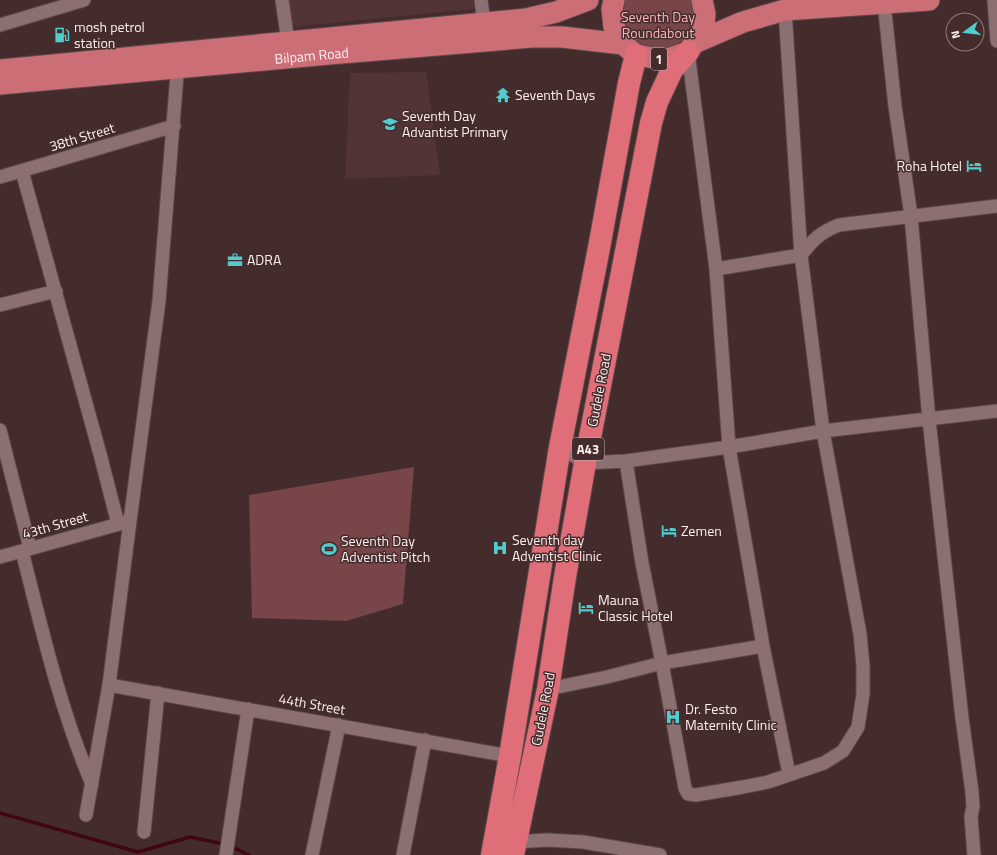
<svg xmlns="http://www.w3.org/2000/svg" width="997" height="855" viewBox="0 0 997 855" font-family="'Titillium Web',sans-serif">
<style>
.built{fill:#523435}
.green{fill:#784548}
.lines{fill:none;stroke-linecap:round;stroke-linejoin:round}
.stream{stroke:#410611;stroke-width:3.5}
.minor-casing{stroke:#5c4849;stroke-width:15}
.primary-casing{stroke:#5c4849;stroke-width:23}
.trunk-casing{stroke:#5c4849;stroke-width:24}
.minor{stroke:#8c7071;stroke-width:13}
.primary{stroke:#cb6e76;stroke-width:21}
.trunk{stroke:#e06e78;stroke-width:22}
.labels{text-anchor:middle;stroke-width:3;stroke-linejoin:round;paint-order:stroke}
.shield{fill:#442c2d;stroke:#c6b4b4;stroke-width:1}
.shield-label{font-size:13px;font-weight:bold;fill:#feeeee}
.park-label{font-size:14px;fill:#ffb7b9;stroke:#442c2d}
.poi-label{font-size:14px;fill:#feeeee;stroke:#442c2d;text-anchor:start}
.street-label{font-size:14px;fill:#feeeee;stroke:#442c2d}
</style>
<rect width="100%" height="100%" fill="#442c2d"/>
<!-- built -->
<path class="built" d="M 287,0 L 473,0 L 474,9 L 290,27 Z
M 426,72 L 440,175 L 345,179 L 350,73 Z"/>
<!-- green -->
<path class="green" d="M 624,0 L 692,0 C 710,64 608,67 624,0 Z
M 414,467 L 403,604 L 346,621 L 252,618 L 249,495 Z"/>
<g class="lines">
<!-- stream -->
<path class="stream" d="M 0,813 L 138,852 L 190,837 L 224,844
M 230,846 L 249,855"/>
<!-- minor casing -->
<g class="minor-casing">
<path id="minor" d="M 282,0 L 288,42
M 481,0 L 484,24
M 994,0 L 997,41
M 884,3 L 895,106 L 911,216 L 929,420 L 962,718 L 972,792 L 973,807 L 971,817 L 974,855
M 0,25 L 84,0
M 688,52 L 716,269 L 729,447 L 763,646 L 789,774
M 22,171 L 100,454 L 118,524
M 0,177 L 174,126
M 716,269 L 801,255 C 814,239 819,233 839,225 L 997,206
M 0,305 L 56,291
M 0,430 L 30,548
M 560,447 L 585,463 L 626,461 L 729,447 L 823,431 L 997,411
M 626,461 L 642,563 L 662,663 L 685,788 L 688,794 L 696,795 L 743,787 L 768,782 L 824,763 L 843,751 L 858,727 L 863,694 L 863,666 L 860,634 L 823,431 L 801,255 L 785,10
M 22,551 C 42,630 60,709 92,784
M 0,557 L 130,521 L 159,301 L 178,62
M 109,685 L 510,756
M 548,689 L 607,677 L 662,663 L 763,646
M 86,815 L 109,685 L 130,521
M 144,832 L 158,693
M 515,842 L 547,840 L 583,842 L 660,855
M 226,855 L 248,709
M 312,855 L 339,725
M 403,855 L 425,740"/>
</g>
<!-- primary casing -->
<g class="primary-casing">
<g id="primary">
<path d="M 614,0 L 612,9 L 614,27 L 623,44 L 636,55 L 665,60 L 688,52 L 700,34 L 704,25 L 705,14 L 702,0"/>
<path d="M 694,43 L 743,22 L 785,10 L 929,0"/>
<path d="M 0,70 L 526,19 L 556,12 L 588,0"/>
<path id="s1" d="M 0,84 L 329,54 L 532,37 L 562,37 L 623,44"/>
</g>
</g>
<!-- trunk casing -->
<g class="trunk-casing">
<path id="trunk" d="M 492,855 L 510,756 L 560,447 L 599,248 L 629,83 L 636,55
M 513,855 L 548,689 L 565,577 L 585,463 L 651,123 L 657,102 L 672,70 L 688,52"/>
</g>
<!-- minor -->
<use href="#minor" class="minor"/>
<!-- primary -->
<use href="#primary" class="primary"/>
<!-- trunk -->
<use href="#trunk" class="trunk"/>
</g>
<!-- icons -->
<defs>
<g id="fuel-bare" transform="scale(1.2)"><path d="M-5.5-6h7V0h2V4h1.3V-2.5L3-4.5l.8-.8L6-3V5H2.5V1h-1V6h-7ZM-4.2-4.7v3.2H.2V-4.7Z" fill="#52cdcf" stroke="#442c2d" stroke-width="2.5" paint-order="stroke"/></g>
<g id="temple-bare" transform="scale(1.2)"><path d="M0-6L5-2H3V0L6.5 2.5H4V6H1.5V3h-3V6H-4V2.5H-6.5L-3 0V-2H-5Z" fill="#52cdcf" stroke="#442c2d" stroke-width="2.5" paint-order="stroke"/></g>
<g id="school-bare" transform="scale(1.2)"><path d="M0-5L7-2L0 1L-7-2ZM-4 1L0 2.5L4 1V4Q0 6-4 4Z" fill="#52cdcf" stroke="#442c2d" stroke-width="2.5" paint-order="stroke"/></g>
<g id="hotel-bare" transform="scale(1.2)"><path d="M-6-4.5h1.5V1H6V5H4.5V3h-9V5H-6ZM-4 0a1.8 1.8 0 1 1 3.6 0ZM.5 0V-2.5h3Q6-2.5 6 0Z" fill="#52cdcf" stroke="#442c2d" stroke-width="2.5" paint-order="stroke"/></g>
<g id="office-bare" transform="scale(1.2)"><path d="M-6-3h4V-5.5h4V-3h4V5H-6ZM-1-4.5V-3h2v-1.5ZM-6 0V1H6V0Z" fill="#52cdcf" stroke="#442c2d" stroke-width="2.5" paint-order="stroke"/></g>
<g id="hospital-bare" transform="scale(1.2)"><path d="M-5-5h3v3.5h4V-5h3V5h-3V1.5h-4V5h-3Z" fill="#52cdcf" stroke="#442c2d" stroke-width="2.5" paint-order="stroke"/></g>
<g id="stadium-bare" transform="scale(1.2)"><path d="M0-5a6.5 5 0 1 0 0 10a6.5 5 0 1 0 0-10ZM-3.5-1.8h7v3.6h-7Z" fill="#52cdcf" stroke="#442c2d" stroke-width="2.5" paint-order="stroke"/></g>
</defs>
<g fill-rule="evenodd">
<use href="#fuel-bare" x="62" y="35"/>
<use href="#temple-bare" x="503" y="95"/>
<use href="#school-bare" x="390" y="124"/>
<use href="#hotel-bare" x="974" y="166"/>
<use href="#office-bare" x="235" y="260"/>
<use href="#hotel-bare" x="669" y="531"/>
<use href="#hospital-bare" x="500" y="548"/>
<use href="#stadium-bare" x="329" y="549"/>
<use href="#hotel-bare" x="586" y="608"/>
<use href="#hospital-bare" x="673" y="717"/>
</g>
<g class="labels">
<!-- shield labels -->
<g class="shield">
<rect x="651" y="48" width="16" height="22" rx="3"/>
<rect x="572" y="438" width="32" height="22" rx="3"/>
</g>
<g class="shield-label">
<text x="659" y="64">1</text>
<text x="588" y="454">A43</text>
</g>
<!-- park labels -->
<g class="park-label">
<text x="658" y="22">Seventh Day<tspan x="658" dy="16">Roundabout</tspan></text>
</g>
<!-- poi labels -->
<g class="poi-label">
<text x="74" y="32">mosh petrol<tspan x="74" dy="16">station</tspan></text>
<text x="515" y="100">Seventh Days</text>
<text x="402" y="121">Seventh Day<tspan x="402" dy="16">Advantist Primary</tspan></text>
<text x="962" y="171" text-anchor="end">Roha Hotel</text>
<text x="247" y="265">ADRA</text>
<text x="681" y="536">Zemen</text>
<text x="512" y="545">Seventh day<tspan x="512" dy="16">Adventist Clinic</tspan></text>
<text x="341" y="546">Seventh Day<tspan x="341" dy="16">Adventist Pitch</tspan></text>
<text x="598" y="605">Mauna<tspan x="598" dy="16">Classic Hotel</tspan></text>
<text x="685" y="714">Dr. Festo<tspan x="685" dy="16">Maternity Clinic</tspan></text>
</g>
<!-- street labels -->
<g class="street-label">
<text dy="5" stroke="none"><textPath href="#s1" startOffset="313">Bilpam Road</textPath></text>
<text transform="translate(82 137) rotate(-17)" y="5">38th Street</text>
<text transform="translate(599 390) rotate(-79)" y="5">Gudele Road</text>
<text transform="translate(55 525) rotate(-16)" y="5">43th Street</text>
<text transform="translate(312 704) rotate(10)" y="5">44th Street</text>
<text transform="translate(543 709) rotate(-79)" y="5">Gudele Road</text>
</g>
</g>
<!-- north arrow -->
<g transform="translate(965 32) rotate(255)"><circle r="19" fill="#442c2d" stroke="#8e7a7a"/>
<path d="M0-3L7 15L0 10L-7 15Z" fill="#52cdcf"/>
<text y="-6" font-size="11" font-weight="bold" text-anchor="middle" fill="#feeeee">N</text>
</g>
</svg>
